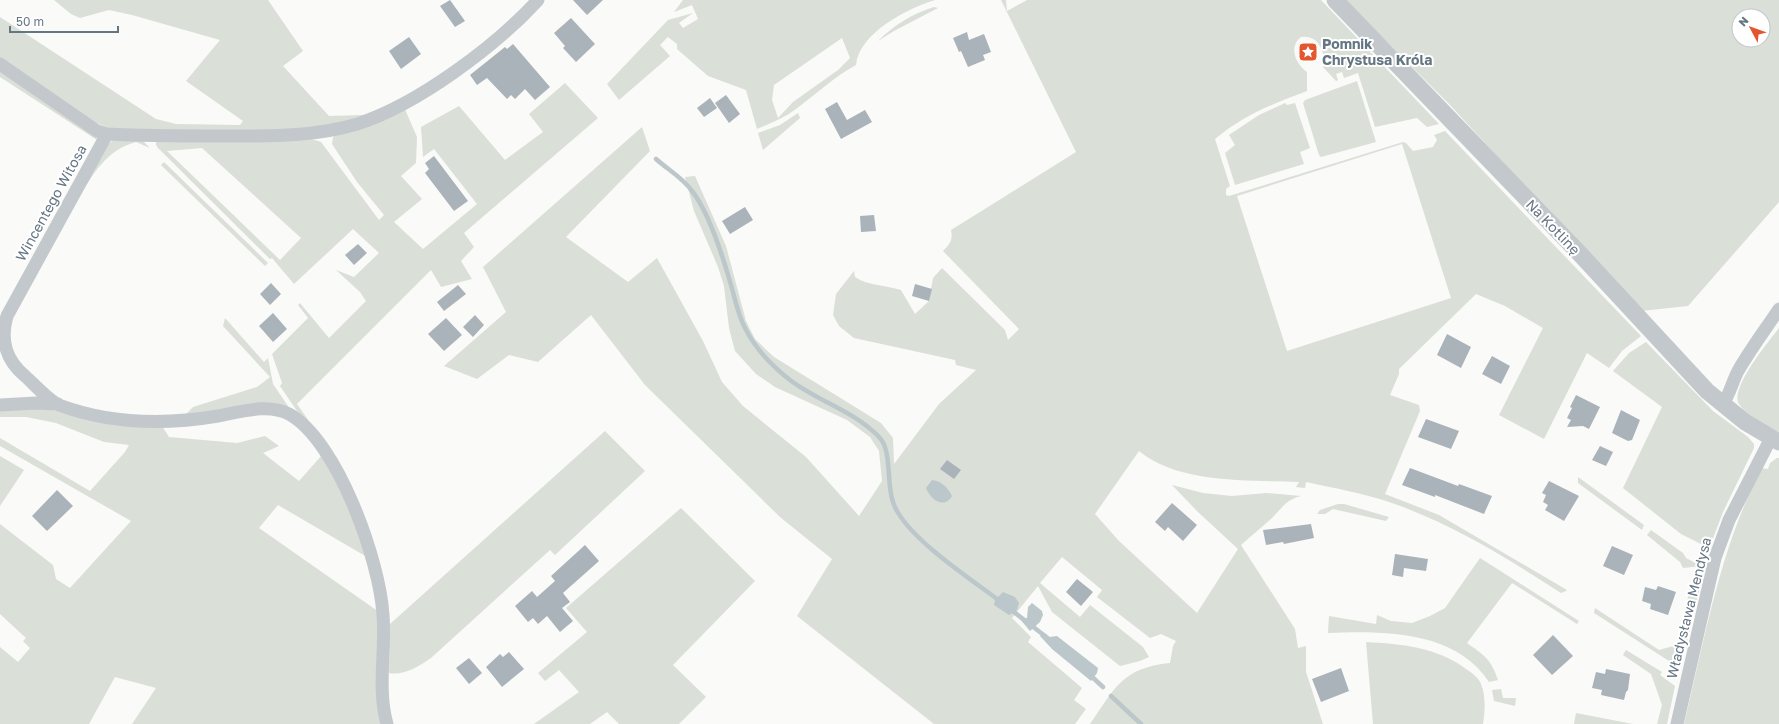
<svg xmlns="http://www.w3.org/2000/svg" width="1779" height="724" viewBox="0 0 1779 724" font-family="'Golos Text',sans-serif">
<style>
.green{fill:#dadfd7;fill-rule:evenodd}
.water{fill:#bbc7cb}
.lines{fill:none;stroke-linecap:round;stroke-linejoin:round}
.stream{stroke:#bbc7cb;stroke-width:4.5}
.building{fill:#aab3b9}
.minor{stroke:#c3c8cc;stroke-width:13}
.tertiary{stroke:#c3c8cc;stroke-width:17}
.labels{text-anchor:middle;stroke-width:4;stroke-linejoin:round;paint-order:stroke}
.poi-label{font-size:14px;font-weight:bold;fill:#657683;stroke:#fff;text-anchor:start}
.street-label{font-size:14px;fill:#657683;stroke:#fff}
</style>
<rect width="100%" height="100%" fill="#fafaf8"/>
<!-- green -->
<path class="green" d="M 54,0 L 268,0 L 303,51 L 283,66 L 329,116 L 364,115 L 320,128 L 234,132 L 109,128 L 96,123 L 0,61 L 0,17 L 156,119 L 176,124 L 240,125 L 243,121 L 186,81 L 220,40 L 132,15 L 109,10 L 80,18 L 71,14 Z
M 683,0 L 935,0 C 908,8 859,33 856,65 C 834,77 816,94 796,109 C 784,118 771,123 757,129 L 746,90 L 708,76 L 677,49 L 677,44 L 668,37 L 660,45 L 670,56 L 619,100 L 607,84 L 668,20 L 693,13 L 679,23 L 683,28 L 698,19 L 692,5 L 674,12 ZM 842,38 L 850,58 L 838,70 L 793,102 L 778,118 L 772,100 L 774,85 Z
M 1001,0 L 1006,0 L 1007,11 L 1027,0 L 1321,0 L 1439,124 L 1427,127 L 1417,118 L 1375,127 L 1358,73 L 1344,78 L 1342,72 L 1336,74 L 1338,80 L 1336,81 L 1323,67 C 1327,53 1318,34 1301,37 C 1288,47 1296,65 1307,72 L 1307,91 C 1272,104 1244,115 1215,139 L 1230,186 L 1226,189 L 1226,195 L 1229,196 L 1403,142 L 1406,143 L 1413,151 L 1433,147 L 1437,140 L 1434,135 L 1445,131 L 1641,336 L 1622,351 L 1609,368 L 1587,353 L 1544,439 L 1499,415 L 1543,328 L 1505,306 L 1476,294 L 1399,369 L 1399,374 L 1390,395 L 1419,405 L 1420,411 L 1385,494 L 1439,515 L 1567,590 L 1566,591 L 1561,593 C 1507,558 1451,523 1389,502 C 1362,493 1334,488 1306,482 L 1305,488 L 1296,487 L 1299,482 C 1250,480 1178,484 1139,451 L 1095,514 L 1119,541 L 1197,613 L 1238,549 L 1198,512 L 1172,485 L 1203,493 L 1232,496 L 1266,493 L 1301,496 C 1287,499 1282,508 1272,518 C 1262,527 1251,536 1241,545 L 1295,629 L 1298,648 L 1306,646 L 1306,672 L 1323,724 L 1090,724 C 1115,688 1122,668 1170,663 L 1173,646 L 1176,641 L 1161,634 L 1150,638 L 1097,597 L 1102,590 L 1062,557 L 1040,583 L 1080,617 L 1090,605 L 1143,647 L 1149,657 L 1140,661 L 1120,666 L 1052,612 L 1038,586 L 1012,618 L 1031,637 L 1028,642 L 1082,688 L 1074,700 L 1086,709 L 1075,724 L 934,724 L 797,616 L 832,559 L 780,517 L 645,385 L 591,315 L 538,362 L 509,355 L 477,379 L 444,366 L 506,312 L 483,267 L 642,127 L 650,151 L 566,237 L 628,282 L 657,258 L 703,341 L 722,382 L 743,406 L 806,457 L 859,516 L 882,481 L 879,451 L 870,437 L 847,420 L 775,387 L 756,374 L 735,351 L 729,328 L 724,286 L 718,267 L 694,211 L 685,177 L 695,176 L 726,246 L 746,321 L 755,339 L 774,357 L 881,423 L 893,438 L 894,464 L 939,404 L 976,370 L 956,365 L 955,360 L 854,338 L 839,326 L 833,315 L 836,294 L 854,271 L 855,277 C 868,286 886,285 901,290 L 915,314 L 929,301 L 933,278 L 942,268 L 1005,330 L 1008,340 L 1019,329 L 943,251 C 950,244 953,240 951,230 L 1076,152 ZM 1402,144 L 1451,298 L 1287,351 L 1237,196 Z
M 1345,0 L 1779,0 L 1779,202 L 1688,306 L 1641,311 L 1574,240 L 1451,106 ZM 1739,16 L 1763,16 L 1763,40 L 1739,40 Z
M 934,7 L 938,8 L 894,31 L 878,41 C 894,25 912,14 934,7 Z
M 0,69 L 96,135 L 97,140 L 0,77 Z
M 1357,81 L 1376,142 L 1321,157 L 1319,155 L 1303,103 L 1305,100 Z
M 565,83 L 598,118 L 464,233 L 474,247 L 461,261 L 472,279 L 441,287 L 431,270 L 297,404 L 311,424 L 299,414 L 280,386 L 282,383 L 272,354 L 308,318 L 298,305 L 300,303 L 329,338 L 366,301 L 360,292 L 336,270 L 354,277 L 379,253 L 353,229 L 294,284 L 272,258 L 270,259 L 158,148 L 156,145 L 156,140 L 309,138 L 321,142 L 379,220 L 384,215 L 357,182 L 332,144 L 333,137 L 337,134 L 404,107 L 417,137 L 416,163 L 401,176 L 422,199 L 394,222 L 423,249 L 477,204 L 434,149 L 423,157 L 421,127 L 459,106 L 505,160 L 543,132 L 529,114 ZM 202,148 L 301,238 L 280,260 L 167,151 Z
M 1285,103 L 1287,105 L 1295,103 L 1310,148 L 1300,152 L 1304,164 L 1235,185 L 1225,153 L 1235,145 L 1229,135 L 1259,115 Z
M 798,113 L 800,118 L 763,150 L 758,133 L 780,125 Z
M 141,139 L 150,148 L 136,142 C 106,150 93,174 78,199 L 107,145 L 112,141 Z
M 164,162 L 268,263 L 265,266 L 161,165 Z
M 225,318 L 264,362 L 268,358 L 273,384 L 292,412 L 184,416 L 193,407 L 257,387 L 270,377 L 223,326 Z
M 1779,328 L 1779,432 C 1766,425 1747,417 1739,404 C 1729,389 1769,341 1779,328 Z
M 1646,342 L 1713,411 L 1748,437 L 1754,444 L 1754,448 L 1723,512 L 1712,541 L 1705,546 L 1681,534 L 1623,488 L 1662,407 L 1613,371 L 1629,353 Z
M 40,408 L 162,426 L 169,437 L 237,443 L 265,436 L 279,446 L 263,453 L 299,481 L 323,454 L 350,507 L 367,557 L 278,505 L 259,528 L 379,612 L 383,724 L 132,724 L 156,688 L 115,677 L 89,724 L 0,724 L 0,647 L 18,662 L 30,648 L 23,641 L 26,638 L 0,614 L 0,524 L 53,565 L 56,579 L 70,588 L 131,521 L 0,446 L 0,438 L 90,491 L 125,452 L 129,445 L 104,442 L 56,423 L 26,417 L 0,417 L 0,409 Z
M 605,431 L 645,471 L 555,555 L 550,550 L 431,658 C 419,666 404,676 389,673 L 390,624 Z
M 0,456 L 24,470 L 0,506 Z
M 1777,458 L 1779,458 L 1779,724 L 1684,724 C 1705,638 1720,547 1762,468 L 1768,469 L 1770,463 Z
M 1578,477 L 1644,525 L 1642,530 L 1578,483 Z
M 1338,504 L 1344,504 L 1389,517 L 1386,521 L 1333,509 L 1325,514 L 1317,514 L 1320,510 Z
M 681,508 L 755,581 L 673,665 L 706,697 L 679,724 L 619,724 L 607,712 L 590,724 L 534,724 L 579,692 L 559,670 L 545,681 L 538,673 L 587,632 L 566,608 Z
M 1651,530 L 1683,553 L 1686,558 L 1701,566 L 1683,568 L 1680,562 L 1647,535 Z
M 1480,558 L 1579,621 L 1577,624 L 1512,583 L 1467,643 C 1484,655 1491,659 1498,680 L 1489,682 C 1455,630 1383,631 1328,633 L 1329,616 L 1376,624 L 1377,615 L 1391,621 L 1412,623 L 1430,616 L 1445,608 Z
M 1699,578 L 1702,578 L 1684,654 L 1679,663 L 1669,661 L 1594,613 L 1595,608 L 1659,650 L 1677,645 L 1691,584 L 1698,583 Z
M 1366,642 C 1401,644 1437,647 1466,669 C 1471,672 1479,678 1481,684 C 1486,696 1485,712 1483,724 L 1373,724 Z
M 1626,650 L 1662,672 L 1660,675 L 1675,686 L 1667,724 L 1657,724 L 1662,705 L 1651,674 L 1623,655 Z
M 1501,689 L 1503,698 L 1516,698 L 1515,706 L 1494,701 L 1492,690 Z
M 1576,713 L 1633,724 L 1574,724 Z"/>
<!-- water -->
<path class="water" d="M 932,480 C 942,481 948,488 952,496 C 944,510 930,499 926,488 Z
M 1003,592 L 1015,597 L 1019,603 L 1017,610 L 1009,615 L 994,605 L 995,600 Z
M 1032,603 L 1042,611 L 1043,615 L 1040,622 L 1030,631 L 1020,619 L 1027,618 L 1028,607 Z
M 1043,632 L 1050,637 L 1057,636 L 1098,668 L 1097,673 L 1091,681 L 1052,649 L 1040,636 Z"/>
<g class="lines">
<!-- stream -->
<path class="stream" d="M 656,159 C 667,169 683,178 692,191 C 710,214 723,257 731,285 C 735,299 738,315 745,328 C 755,348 772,366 790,380 C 819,402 854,411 879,437 C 894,452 884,490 897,511 C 915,543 971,579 1001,602
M 1010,609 L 1045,636
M 1090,675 L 1103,687
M 1111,696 L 1141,724"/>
</g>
<!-- building -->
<path class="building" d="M 450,0 L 465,21 L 455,27 L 440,6 Z
M 573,0 L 603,0 L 587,15 Z
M 571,18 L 595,44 L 576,62 L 563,48 L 565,46 L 554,33 Z
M 967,32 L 969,40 L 984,34 L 991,52 L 983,55 L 985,60 L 968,67 L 961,51 L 959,52 L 953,38 Z
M 409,37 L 421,54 L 401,69 L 389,51 Z
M 513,44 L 550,87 L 535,100 L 525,89 L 515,99 L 511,95 L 507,99 L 487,78 L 477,85 L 470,75 L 505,47 L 507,49 Z
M 726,95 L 740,114 L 729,123 L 715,103 Z
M 710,98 L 717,108 L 704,117 L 697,108 Z
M 837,102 L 847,120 L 865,110 L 872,122 L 841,139 L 825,109 Z
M 434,156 L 468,201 L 454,211 L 425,173 L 429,169 L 425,163 Z
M 745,207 L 753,220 L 730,234 L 722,221 Z
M 874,215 L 876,231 L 861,232 L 860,216 Z
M 358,244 L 367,253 L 354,265 L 345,255 Z
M 271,283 L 281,294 L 270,305 L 260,294 Z
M 915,284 L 932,289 L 929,301 L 912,296 Z
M 458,285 L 466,294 L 444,311 L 437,302 Z
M 273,313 L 287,329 L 273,342 L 259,326 Z
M 475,315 L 484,325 L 473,337 L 463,327 Z
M 446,318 L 462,335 L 444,351 L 428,334 Z
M 1447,334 L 1471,347 L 1461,368 L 1437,355 Z
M 1492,356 L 1510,366 L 1501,384 L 1482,374 Z
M 1576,395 L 1600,407 L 1589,429 L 1583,426 L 1567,427 L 1571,420 L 1567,418 L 1572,408 L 1570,407 Z
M 1621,410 L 1640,420 L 1632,440 L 1628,441 L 1612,433 Z
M 1426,419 L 1459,431 L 1451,449 L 1418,437 Z
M 1600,446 L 1613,452 L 1606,466 L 1592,460 Z
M 947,460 L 961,470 L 954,479 L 940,469 Z
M 1410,468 L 1458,486 L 1459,484 L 1492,496 L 1484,514 L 1435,495 L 1435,497 L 1402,485 Z
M 1549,481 L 1579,496 L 1564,521 L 1545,510 L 1548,505 L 1543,502 L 1546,495 L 1542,493 Z
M 57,490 L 73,506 L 47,531 L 32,516 Z
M 1172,503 L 1197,525 L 1183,541 L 1168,527 L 1165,531 L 1155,522 Z
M 1311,524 L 1314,538 L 1284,544 L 1283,542 L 1266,545 L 1263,530 Z
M 585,545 L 599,561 L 563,593 L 570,602 L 562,608 L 573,621 L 560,632 L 547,616 L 538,624 L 533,618 L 528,622 L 515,606 L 532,591 L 537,597 L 555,581 L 551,576 Z
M 1612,546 L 1633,555 L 1624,575 L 1603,566 Z
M 1395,554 L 1428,559 L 1426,571 L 1404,568 L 1403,577 L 1392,575 Z
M 1077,579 L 1093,592 L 1081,606 L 1066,592 Z
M 1658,586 L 1676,592 L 1668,615 L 1650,609 L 1651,604 L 1642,601 L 1645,587 L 1656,590 Z
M 1553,635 L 1573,656 L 1552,675 L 1533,655 Z
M 509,652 L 524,669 L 502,687 L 486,667 L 500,654 L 503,657 Z
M 469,658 L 482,673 L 469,684 L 456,668 Z
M 1341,668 L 1349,691 L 1321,702 L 1312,679 Z
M 1606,669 L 1630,674 L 1628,690 L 1626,692 L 1624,700 L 1601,695 L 1602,690 L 1592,688 L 1596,672 L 1605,674 Z"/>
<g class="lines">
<!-- minor -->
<path class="minor" d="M 0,64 L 97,131 L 107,134 C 146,136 186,136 225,136 C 269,136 314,137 357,124 C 417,105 496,46 538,0
M 107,134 L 7,316 C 0,341 6,360 25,376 C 34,384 49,401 59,405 C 110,424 165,425 218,416 C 240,412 268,403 289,414 C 338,441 380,562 383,615 C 386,651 377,689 387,724
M 0,405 L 36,403 L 58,404
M 1722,405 C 1730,395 1732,382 1738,371 C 1750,350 1765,330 1779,309
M 1677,724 L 1715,558 L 1729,520 L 1771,438"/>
<!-- tertiary -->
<path class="tertiary" d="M 1335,0 L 1581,255 L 1707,391 L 1745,422 L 1779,442"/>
</g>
<!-- icons -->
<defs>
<g id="sight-square" transform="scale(1)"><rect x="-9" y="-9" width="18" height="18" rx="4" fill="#e4572e" stroke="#fff"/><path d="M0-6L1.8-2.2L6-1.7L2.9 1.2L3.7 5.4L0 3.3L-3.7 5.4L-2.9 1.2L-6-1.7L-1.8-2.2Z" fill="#fff"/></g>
</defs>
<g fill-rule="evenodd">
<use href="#sight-square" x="1308" y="52"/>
</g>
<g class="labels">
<!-- poi labels -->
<g class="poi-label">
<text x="1322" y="49">Pomnik<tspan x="1322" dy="16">Chrystusa Króla</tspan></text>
</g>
<!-- street labels -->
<g class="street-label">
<text transform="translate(51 203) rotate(-61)" y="5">Wincentego Witosa</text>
<text transform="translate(1553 227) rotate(46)" y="5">Na Kotlinę</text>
<text transform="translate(1689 608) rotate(-76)" y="5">Władysława Mendysa</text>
</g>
</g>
<!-- north arrow -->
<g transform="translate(1751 28) rotate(311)"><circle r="19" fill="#ffffff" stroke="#c1c8cd"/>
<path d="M0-3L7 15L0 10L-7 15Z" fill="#e4572e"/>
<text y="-6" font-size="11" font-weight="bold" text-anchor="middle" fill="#657683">N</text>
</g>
<!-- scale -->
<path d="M10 26v6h108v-6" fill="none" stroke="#657683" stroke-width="2"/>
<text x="16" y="26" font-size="12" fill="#657683" stroke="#ffffff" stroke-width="3" paint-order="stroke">50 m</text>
</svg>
